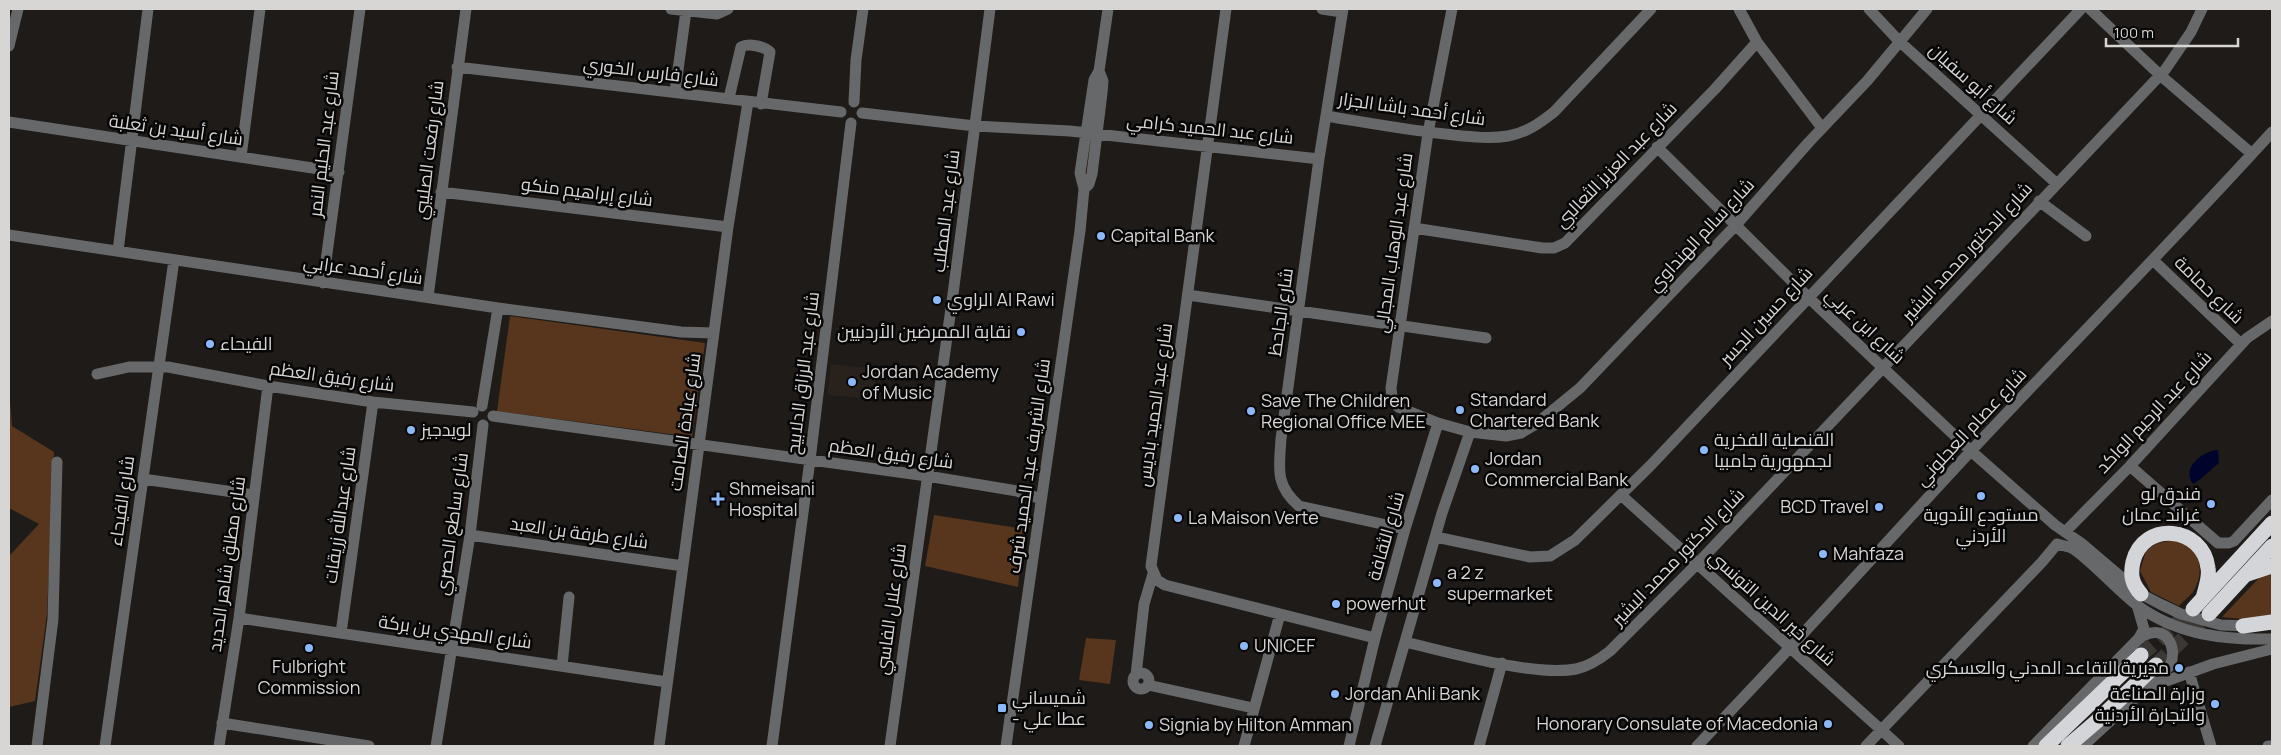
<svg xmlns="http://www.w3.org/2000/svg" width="2281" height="755" viewBox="0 0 2281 755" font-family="Manrope,Cairo,sans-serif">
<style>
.built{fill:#29221c}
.green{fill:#57361d}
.water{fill:#00042d}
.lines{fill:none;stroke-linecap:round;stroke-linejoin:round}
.highway-tunnel{stroke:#3a3735;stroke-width:15;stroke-dasharray:15 8;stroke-linecap:butt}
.minor{stroke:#676869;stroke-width:11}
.highway{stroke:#d3d5d9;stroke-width:15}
.poi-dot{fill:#8cb9fc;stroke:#070606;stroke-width:2}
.labels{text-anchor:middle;stroke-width:5;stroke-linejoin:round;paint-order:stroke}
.street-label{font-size:18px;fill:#d8d6d4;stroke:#070606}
.poi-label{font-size:18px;fill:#d8d6d4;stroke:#070606;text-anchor:start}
</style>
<rect width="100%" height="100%" fill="#1e1b19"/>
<!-- built -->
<path class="built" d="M 831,364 L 876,369 L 873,399 L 827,395 Z"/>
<!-- green -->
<path class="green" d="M 510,316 L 705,343 L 692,437 L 497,411 Z
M 9,389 L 12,426 L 54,452 L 47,614 L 35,701 L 9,707 L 9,556 L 39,524 L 9,508 Z
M 934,515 L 1024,529 L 1018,587 L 925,566 Z
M 2173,540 C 2178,542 2184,542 2188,545 C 2202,556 2203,577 2193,592 C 2189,597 2183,601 2179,606 L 2151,592 L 2140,571 L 2146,550 L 2158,543 Z
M 2272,571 L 2272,615 L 2242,619 L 2222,617 L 2259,578 Z
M 1086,638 L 1116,640 L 1110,684 L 1079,680 Z"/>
<!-- water -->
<path class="water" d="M 2218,450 L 2219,463 C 2214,467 2197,483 2193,484 C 2181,467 2203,451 2218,450 Z"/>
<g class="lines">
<!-- highway-tunnel -->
<path class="highway-tunnel" d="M 2141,655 L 2193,609
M 2156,665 L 2209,614"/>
<!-- minor -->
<path class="minor" d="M 671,9 L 717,14 L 728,9
M 1226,9 L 1151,566 L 1157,580 L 1165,585 L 1375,638
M 1322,9 L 1342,12
M 1343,9 L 1319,159 L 1281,439 C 1279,469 1275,485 1299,506 L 1405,529
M 1452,9 L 1428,133 L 1391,388 L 1392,397 L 1398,407 L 1438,423 L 1470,432 L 1506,436 L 1521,433 L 1536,424 L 1580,388 L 1735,226 L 1809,142 L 1867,81 L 1927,9
M 1739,9 L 1757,42 L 1822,128
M 1869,9 L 1899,41 L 2056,183
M 2090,9 L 2160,75 L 2252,154
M 9,46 L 18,9
M 457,67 L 841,112
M 675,92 L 686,11
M 729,98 L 741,47 C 748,43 764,46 770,52 L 761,104
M 854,102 L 856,60 L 863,9
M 862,113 L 975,126 L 1070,131 L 1319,159
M 1326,116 C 1369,123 1411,131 1454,135 C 1472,137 1490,139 1508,136 C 1526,133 1540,123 1554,112 L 1651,9
M 9,122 L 339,172
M 1657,147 L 1808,297 L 1971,451 L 2055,525 L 2081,543 L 2141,594 L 2160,604 L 2181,614 L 2221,625 L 2251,626
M 241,157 L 260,9
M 1084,189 L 1089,184 L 1092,174 L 1102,93 L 1103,81 L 1099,71
M 441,192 L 728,227
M 2039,201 L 2086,236
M 1414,228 L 1542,248 L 1554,248 L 1565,243 L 1715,89 L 1757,42
M 9,235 L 498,308 L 681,332 L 714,333
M 118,251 L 148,9
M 2154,261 L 2241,344
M 323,283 L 360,9
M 1188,295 L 1486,338
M 428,297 L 466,9
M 97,374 L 129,367 L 168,367 L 268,386 L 373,402 L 473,412
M 482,406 L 498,308
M 493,416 L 927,476 L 1017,491 L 1041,499
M 2130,466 L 2218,543 L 2229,543 L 2234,541 L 2272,500
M 143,479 L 254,495
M 1621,495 L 1899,746
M 2065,532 L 2130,466 L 2247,338 L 2272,321
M 470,535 L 683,566
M 1436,537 L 1530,557 L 1550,556 L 1575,540 L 1651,465 L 2081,9
M 2057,544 C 2063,546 2070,546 2075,550 C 2098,567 2116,589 2138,606 C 2178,635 2224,640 2272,639
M 239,618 L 667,682
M 341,633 L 373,402
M 1405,642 C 1448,652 1535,677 1576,669 C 1590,666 1600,659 1610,651 L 1697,564 L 2165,70 L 2191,32 L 2202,9
M 562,666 L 569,597
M 2189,672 L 2211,746
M1133 681a8 8 0 1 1 16 0a8 8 0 1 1-16 0Z
M 1136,675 L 1144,604 L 1153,574
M 1148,685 L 1253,708
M 2155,685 L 2213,664 L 2272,649
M 222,723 L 369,746
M 37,746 L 53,619 L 57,462
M 105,746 L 174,260
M 219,746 L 239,618 L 268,386
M 436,746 L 470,535 L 483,425
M 659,746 L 728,227 L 748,102
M 772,746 L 810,460 L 851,123
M 890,746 L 953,294 L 990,9
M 1006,746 L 1080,231 L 1084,189 L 1080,173 L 1094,80 L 1099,71 L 1108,9
M 1244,746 L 1280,614
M 1349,746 L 1375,638 L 1405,529 L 1438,423
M 1375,746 L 1442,513 L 1470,432
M 1479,746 L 1502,663
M 1697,746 C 1790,650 1879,550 1970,452 C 2070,345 2173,241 2272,132
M 1866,746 L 2042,562 L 2057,544
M 2033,746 L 2139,638 L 2144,629 L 2137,605
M 2083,746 L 2170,666 C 2178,648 2167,625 2145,635 C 2140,637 2137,641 2133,645
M 2268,746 L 2272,746"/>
<!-- highway -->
<path class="highway" d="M 2248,574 L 2272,566
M 2141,594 C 2132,584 2130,575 2133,562 C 2143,520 2203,526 2208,568 C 2210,578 2205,589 2203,598
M 2193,609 L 2272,523
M 2209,614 L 2272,546
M 2243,626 L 2272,622
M 2046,746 L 2141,655
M 2068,746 L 2096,722 L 2156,665"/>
</g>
<!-- markers -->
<g class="poi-dot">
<circle cx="1101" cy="236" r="5"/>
<circle cx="937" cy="300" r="5"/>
<circle cx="1021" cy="332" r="5"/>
<circle cx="210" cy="344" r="5"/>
<circle cx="852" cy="382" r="5"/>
<circle cx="1460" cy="410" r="5"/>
<circle cx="1251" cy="411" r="5"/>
<circle cx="411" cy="430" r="5"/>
<circle cx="1704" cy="450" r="5"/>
<circle cx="1475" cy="469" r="5"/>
<circle cx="1981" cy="496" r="5"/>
<path d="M715.5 491.5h5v5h5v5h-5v5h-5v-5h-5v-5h5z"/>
<circle cx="2211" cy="504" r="5"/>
<circle cx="1879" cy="507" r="5"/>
<circle cx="1178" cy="518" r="5"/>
<circle cx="1823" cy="554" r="5"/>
<circle cx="1437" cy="583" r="5"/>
<circle cx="1336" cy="604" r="5"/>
<circle cx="1244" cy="646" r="5"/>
<circle cx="309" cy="648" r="5"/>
<circle cx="2179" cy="668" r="5"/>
<circle cx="1335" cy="694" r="5"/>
<circle cx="2215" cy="704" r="5"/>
<rect x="997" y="703" width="10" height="10" rx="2.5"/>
<circle cx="1828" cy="724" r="5"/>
<circle cx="1149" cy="725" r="5"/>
</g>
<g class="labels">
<!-- street labels -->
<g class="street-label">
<text transform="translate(651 72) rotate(7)" y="6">شارع فارس الخوري</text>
<text transform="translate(1973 84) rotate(42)" y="6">شارع أبو سفيان</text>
<text transform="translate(1412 109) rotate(8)" y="6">شارع أحمد باشا الجزار</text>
<text transform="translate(1210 129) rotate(6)" y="6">شارع عبد الحميد كرامي</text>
<text transform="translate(176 130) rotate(8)" y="6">شارع أسيد بن ثعلبة</text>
<text transform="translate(324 144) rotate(-83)" y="6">شارع عبد الحليم النمر</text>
<text transform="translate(429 150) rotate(-83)" y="6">شارع رفعت الصليبي</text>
<text transform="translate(1616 165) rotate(-46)" y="6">شارع عبد العزيز الثعالبي</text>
<text transform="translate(587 192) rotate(7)" y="6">شارع إبراهيم منكو</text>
<text transform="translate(946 211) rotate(-83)" y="6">شارع عبد المطلب</text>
<text transform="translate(1701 235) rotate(-47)" y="6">شارع سالم الهنداوي</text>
<text transform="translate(1394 243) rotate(-82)" y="6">شارع عبد الوهاب المجالي</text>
<text transform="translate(1967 252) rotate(-47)" y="6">شارع الدكتور محمد البشير</text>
<text transform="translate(363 270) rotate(8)" y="6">شارع أحمد عرابي</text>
<text transform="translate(2209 290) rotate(44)" y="6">شارع حمامة</text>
<text transform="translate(1281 312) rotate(-82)" y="6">شارع الجاحظ</text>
<text transform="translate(1766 316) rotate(-47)" y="6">شارع حسين الجسر</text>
<text transform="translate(1865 326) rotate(43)" y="6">شارع ابن عربي</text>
<text transform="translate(803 373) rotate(-83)" y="6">شارع عبد الرزاق الدلابيح</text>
<text transform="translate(332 377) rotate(8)" y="6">شارع رفيق العظم</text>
<text transform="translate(1155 405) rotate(-82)" y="6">شارع عبد الحميد باديس</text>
<text transform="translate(2154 412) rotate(-47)" y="6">شارع عبد الرحيم الواكد</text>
<text transform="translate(685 422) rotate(-82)" y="6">شارع عبادة الصامت</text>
<text transform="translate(1971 427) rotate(-47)" y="6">شارع عصام العجلوني</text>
<text transform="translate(891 454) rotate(8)" y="6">شارع رفيق العظم</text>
<text transform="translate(1029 466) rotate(-82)" y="6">شارع الشريف عبد الحميد شرف</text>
<text transform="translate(122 501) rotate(-82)" y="6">شارع الفيحاء</text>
<text transform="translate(340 515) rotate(-82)" y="6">شارع عبدالله زريقات</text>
<text transform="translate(452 524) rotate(-82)" y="6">شارع ساطع الحصري</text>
<text transform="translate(579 533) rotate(8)" y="6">شارع طرفة بن العبد</text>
<text transform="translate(1386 536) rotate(-74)" y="6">شارع الثقافة</text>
<text transform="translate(1678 557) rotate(-46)" y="6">شارع الدكتور محمد البشير</text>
<text transform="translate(227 564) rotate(-82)" y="6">شارع مطلق شاهر الحديد</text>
<text transform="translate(1772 608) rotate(42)" y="6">شارع خير الدين التونسي</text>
<text transform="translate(891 609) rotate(-82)" y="6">شارع علال الفاسي</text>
<text transform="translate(455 632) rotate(8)" y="6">شارع المهدي بن بركة</text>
</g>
<!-- poi labels -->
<g class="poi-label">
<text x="1111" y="242">Capital Bank</text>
<text x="947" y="306">الراوي Al Rawi</text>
<text x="1011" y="338" text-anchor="end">نقابة الممرضين الأردنيين</text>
<text x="220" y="350">الفيحاء</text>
<text x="862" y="378">Jordan Academy<tspan x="862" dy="21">of Music</tspan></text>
<text x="1470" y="406">Standard<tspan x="1470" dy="21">Chartered Bank</tspan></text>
<text x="1261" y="407">Save The Children<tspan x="1261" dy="21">Regional Office MEE</tspan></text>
<text x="421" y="436">لويدجيز</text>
<text x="1714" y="446">القنصاية الفخرية<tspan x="1714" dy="21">لجمهورية جامبيا</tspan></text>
<text x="1485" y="465">Jordan<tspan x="1485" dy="21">Commercial Bank</tspan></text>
<text x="729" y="495">Shmeisani<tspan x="729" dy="21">Hospital</tspan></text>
<text x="2201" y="500" text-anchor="end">فندق لو<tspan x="2201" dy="21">غراند عمان</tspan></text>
<text x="1869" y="513" text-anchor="end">BCD Travel</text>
<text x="1981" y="521" text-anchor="middle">مستودع الأدوية<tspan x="1981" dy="21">الأردني</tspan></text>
<text x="1188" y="524">La Maison Verte</text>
<text x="1833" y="560">Mahfaza</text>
<text x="1447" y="579">a 2 z<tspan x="1447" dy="21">supermarket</tspan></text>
<text x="1346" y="610">powerhut</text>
<text x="1254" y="652">UNICEF</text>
<text x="309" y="673" text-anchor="middle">Fulbright<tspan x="309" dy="21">Commission</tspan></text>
<text x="2169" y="674" text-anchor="end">مديرية التقاعد المدني والعسكري</text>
<text x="1345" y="700">Jordan Ahli Bank</text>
<text x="2205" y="700" text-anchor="end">وزارة الصناعة<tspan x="2205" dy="21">والتجارة الأردنية</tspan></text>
<text x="1012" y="704">شميساني<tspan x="1012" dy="21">- عطا علي</tspan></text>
<text x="1818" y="730" text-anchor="end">Honorary Consulate of Macedonia</text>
<text x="1159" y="731">Signia by Hilton Amman</text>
</g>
</g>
<!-- border -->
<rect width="2281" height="755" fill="none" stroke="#d8d6d4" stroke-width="20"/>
<!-- scale -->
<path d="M2106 38v8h132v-8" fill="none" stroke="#d8d6d4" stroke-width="2.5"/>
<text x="2114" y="38" font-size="15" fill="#d8d6d4" stroke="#070606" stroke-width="4" paint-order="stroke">100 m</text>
</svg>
